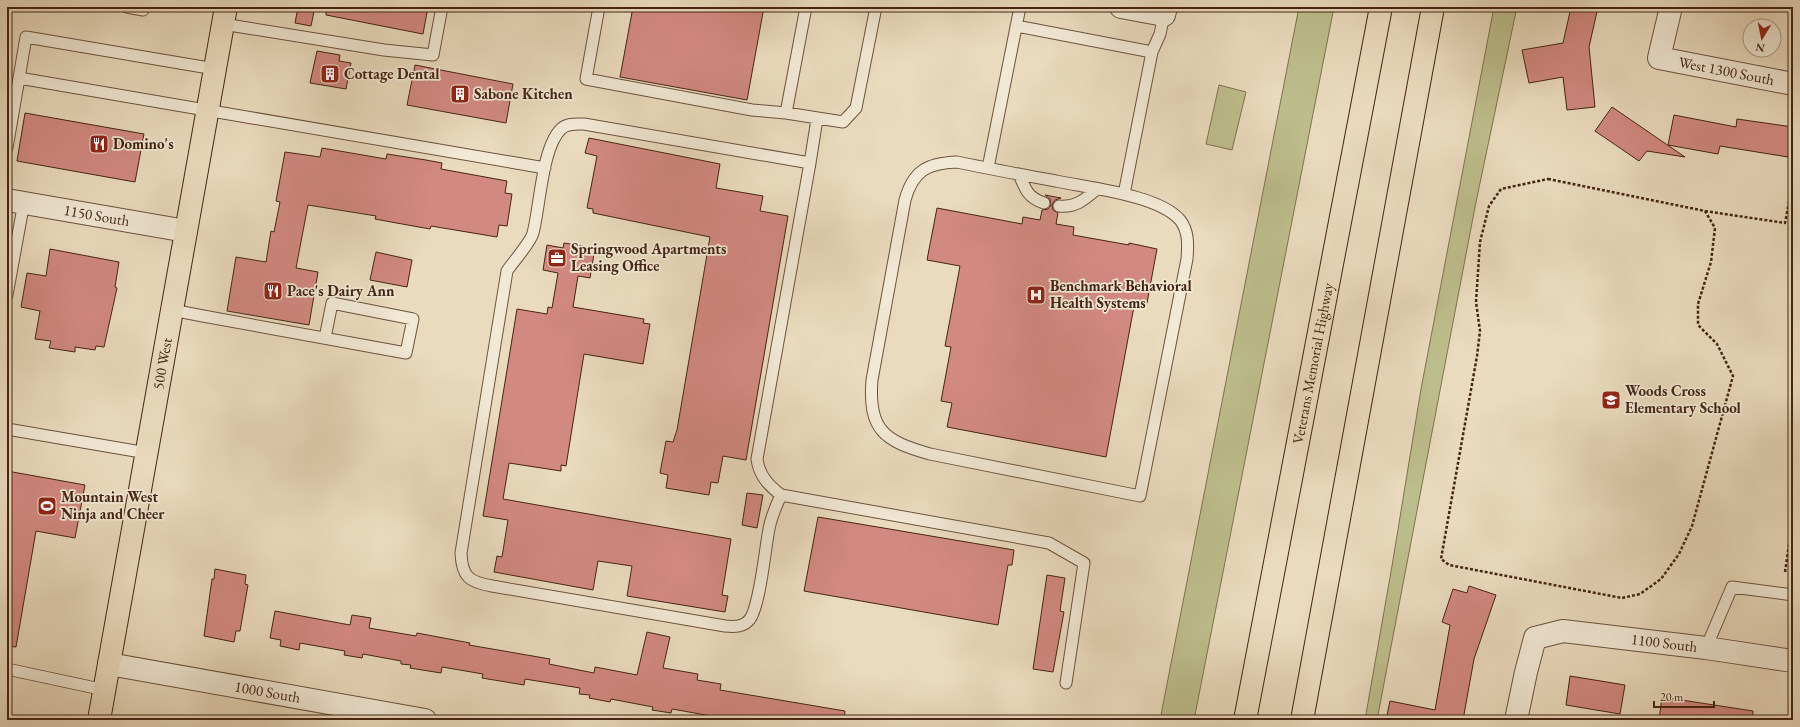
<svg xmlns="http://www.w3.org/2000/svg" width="1800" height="727" viewBox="0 0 1800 727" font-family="'EB Garamond',serif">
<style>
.green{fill:#bdbe8d;stroke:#817151}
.building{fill:#d28982;stroke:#452415}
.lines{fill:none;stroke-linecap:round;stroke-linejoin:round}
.lane-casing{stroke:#6e523f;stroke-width:13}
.street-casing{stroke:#6e523f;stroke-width:24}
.primary-casing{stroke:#452415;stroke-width:24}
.highway-casing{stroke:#452415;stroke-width:24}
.path{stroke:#452415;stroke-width:2.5;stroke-dasharray:3 2;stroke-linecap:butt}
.lane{stroke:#f1e8d5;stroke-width:11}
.street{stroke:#f1e8d5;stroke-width:22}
.primary{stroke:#eadbbe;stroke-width:22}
.highway{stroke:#eadbbe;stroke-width:22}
.labels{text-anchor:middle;stroke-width:3.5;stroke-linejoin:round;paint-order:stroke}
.street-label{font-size:15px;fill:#452415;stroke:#f1e8d5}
.poi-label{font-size:15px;font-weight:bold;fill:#452415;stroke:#f1e8d5;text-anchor:start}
</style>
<rect width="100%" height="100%" fill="#eadbbe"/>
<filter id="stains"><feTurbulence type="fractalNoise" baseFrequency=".005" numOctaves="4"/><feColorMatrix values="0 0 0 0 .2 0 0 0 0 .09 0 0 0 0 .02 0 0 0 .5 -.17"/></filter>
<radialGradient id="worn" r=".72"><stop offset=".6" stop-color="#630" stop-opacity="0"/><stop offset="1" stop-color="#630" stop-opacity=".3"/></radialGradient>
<!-- green -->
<path class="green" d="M 1299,7 L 1334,7 L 1194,720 L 1160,720 Z
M 1494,7 L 1517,7 L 1476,202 L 1377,720 L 1365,720 L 1392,566 L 1421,389 Z
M 1219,85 L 1246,92 L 1232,150 L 1206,144 Z"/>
<!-- building -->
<path class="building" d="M 298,7 L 315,7 L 311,26 L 295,23 Z
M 326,7 L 428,7 L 423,34 L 326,15 Z
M 633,7 L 764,7 L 747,100 L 620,77 Z
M 1571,7 L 1598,7 L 1589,47 L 1595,107 L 1567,110 L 1563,77 L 1529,83 L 1522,50 L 1563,43 Z
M 317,51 L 340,55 L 339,61 L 351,63 L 346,89 L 310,83 Z
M 415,65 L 513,84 L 506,123 L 407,105 Z
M 1612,107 L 1685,157 L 1647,151 L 1639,161 L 1595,131 Z
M 25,113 L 144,134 L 135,182 L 17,161 Z
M 1674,115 L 1736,127 L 1737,119 L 1793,127 L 1788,157 L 1720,146 L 1718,154 L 1668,145 Z
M 589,138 L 720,164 L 716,188 L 763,196 L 760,211 L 788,216 L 746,460 L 723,456 L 718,483 L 711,482 L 709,495 L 666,488 L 668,475 L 660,473 L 666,441 L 673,442 L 677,430 L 710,237 L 593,213 L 593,209 L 587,208 L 597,156 L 585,153 Z
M 322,148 L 386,159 L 387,154 L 426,160 L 442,163 L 441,169 L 507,181 L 505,193 L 512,194 L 507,226 L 499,225 L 497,237 L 431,226 L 430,229 L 391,222 L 375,219 L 376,216 L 308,205 L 296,268 L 318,272 L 309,325 L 227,311 L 236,257 L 266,262 L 271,231 L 274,232 L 280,202 L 276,201 L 285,152 L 320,157 Z
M 1045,195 L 1061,198 L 1055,200 L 1052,205 L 1053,210 L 1058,213 L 1056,224 L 1074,227 L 1073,235 L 1129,245 L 1129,243 L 1157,249 L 1147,303 L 1135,301 L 1106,457 L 947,427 L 952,403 L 941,401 L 951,347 L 945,346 L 960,266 L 927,260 L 937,208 L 1022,224 L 1023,217 L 1040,220 L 1042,210 L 1048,209 L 1051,205 L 1050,199 Z
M 564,243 L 583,246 L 583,252 L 594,254 L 590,278 L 578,276 L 573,307 L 644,319 L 643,323 L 650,324 L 643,364 L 584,354 L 566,466 L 561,465 L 561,471 L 509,463 L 503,499 L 731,539 L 722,595 L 728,596 L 725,612 L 627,596 L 632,566 L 598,561 L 593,590 L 494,572 L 497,556 L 502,557 L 508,520 L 483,516 L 517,309 L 547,314 L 548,307 L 552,308 L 558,273 L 543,270 L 547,245 L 563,248 Z
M 50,249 L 119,262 L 115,287 L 117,288 L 104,347 L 96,346 L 95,350 L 75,347 L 75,352 L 49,348 L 51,341 L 35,339 L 40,311 L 21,307 L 27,273 L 46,276 Z
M 376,252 L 412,260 L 407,287 L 370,280 Z
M 7,471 L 85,485 L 75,538 L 36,531 L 16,647 L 7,646 Z
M 747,493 L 763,495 L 757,528 L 742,525 Z
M 818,517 L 1014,550 L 1012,565 L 1008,565 L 998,625 L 804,591 Z
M 215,569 L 246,575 L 245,584 L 248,585 L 240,631 L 236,631 L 234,642 L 204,636 L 212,579 L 214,579 Z
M 1047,575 L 1065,578 L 1060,611 L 1064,612 L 1053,672 L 1033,669 Z
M 1469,586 L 1496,595 L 1474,659 L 1463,720 L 1386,720 L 1390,701 L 1435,710 L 1450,625 L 1442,622 L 1453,589 L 1467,593 Z
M 275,611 L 350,625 L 352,615 L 371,618 L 369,628 L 416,636 L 417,633 L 470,643 L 469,645 L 550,659 L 549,664 L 594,673 L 595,667 L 637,675 L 647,632 L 670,637 L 663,668 L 698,674 L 697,680 L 721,684 L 720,690 L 845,711 L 844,720 L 716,720 L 717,717 L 672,709 L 671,713 L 652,710 L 653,707 L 611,699 L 610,702 L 589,698 L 590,695 L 579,694 L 580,688 L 525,679 L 524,685 L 482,678 L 483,674 L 442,667 L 441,673 L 410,668 L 411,665 L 401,664 L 401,661 L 363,654 L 362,658 L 344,655 L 345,651 L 300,643 L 299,650 L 280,646 L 281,640 L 270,638 Z
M 1570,676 L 1625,685 L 1620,714 L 1566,705 Z
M 1662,697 L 1753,711 L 1752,720 L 1659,720 Z"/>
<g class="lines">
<!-- lane casing -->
<g class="lane-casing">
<path id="lane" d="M 127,7 L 143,10 L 144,7
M 599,7 L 586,79 L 752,110 L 786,113
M 806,7 L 786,113 L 843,122 L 856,108 L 876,7
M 223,24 L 384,50 L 433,55 L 442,7
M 1016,26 L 1152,52
M 215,69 L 26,37 L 19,78 L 545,168
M 7,148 L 19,78
M 957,162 C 990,169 1023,175 1056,181 C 1089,188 1159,195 1180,220 C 1189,231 1188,246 1187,259 L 1140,496 L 930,454 C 884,441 868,430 872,380 L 905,200 C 913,171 927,163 957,162 Z
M 810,163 L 817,119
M 988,168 L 1020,7
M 1019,174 C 1025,189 1028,198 1044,203
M 1124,194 L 1152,52 L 1160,34 L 1164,15
M 1059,206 C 1076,208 1085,199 1097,189
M 7,295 L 24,202
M 172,310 L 203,316 L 406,353 L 413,319 L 332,303 L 325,338
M 7,429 L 147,453
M 781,495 C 776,506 771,517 769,529 C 765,549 760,605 750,619 C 744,627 735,627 725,626 L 492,586 C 469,582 462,577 461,553 L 507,271 C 513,262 531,242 533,233 C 540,207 542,147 561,129 C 567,123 576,124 584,124 L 810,163 L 757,459 C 759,475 768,485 781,495 L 1049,543 L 1084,563 L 1066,683
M 1706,648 L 1732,587 L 1793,595
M 7,669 L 105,690"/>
</g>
<!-- street casing -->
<g class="street-casing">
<g id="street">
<path d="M 1121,7 L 1164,15 L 1166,7"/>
<path id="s1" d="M 1671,7 L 1659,58 L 1793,84"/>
<path id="s2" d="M 7,200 L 186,231"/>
<path id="s3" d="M 109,664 L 425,720"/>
<path id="s4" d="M 1516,720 L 1526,672 L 1535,638 L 1563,631 L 1706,648 L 1793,661"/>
</g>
</g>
<!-- primary casing -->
<g class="primary-casing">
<g id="primary">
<path id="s5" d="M 99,720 L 226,7"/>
</g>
</g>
<!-- highway casing -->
<g class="highway-casing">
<g id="highway">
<path id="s6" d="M 1245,720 L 1381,7"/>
<path d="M 1302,720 L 1433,7"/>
</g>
</g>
<!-- path -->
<path class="path" d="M 1548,179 L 1705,211 L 1715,228 L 1711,262 L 1698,304 L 1698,325 L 1717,344 L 1733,376 L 1692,526 L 1679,554 L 1661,579 L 1640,594 L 1622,598 L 1449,565 L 1441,559 L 1477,356 L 1480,331 L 1476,302 L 1480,242 L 1489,206 L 1501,189 Z
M 1705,211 L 1785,223 L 1793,181
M 1785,572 L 1793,517"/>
<!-- lane -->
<use href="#lane" class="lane"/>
<!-- street -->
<use href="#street" class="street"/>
<!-- primary -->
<use href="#primary" class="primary"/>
<!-- highway -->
<use href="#highway" class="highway"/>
</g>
<!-- icons -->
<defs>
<g id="building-square" transform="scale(1)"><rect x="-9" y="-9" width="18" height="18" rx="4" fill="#8f2418" stroke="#f1e8d5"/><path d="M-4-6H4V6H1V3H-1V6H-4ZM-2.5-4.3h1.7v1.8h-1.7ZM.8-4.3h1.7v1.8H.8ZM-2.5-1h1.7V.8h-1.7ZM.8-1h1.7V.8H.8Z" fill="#fff"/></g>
<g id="restaurant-square" transform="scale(1)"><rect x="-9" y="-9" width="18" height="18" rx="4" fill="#8f2418" stroke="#f1e8d5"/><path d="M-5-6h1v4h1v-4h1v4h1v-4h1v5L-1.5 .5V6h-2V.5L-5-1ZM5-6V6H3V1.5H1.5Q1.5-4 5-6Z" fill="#fff"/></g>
<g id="office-square" transform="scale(1)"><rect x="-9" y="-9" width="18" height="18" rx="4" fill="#8f2418" stroke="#f1e8d5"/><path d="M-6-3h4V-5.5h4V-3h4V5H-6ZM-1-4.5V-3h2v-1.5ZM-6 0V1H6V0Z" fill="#fff"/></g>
<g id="hospital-square" transform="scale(1)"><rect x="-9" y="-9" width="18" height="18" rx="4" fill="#8f2418" stroke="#f1e8d5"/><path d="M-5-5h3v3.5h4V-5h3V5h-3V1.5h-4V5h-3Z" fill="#fff"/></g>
<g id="school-square" transform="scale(1)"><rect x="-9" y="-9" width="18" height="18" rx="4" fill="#8f2418" stroke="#f1e8d5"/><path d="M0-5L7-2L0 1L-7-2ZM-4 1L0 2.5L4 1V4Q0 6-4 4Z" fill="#fff"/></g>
<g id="stadium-square" transform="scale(1)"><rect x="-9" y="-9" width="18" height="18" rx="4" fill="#8f2418" stroke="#f1e8d5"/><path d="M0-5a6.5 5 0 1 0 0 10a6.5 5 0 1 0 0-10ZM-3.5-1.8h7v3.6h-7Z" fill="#fff"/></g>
</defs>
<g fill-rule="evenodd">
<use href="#building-square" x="330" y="74"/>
<use href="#building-square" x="460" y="94"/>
<use href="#restaurant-square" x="99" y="144"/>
<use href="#office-square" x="557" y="258"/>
<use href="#restaurant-square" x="273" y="291"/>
<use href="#hospital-square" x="1036" y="295"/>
<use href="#school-square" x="1611" y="400"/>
<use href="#stadium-square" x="47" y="506"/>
</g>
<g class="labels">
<!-- street labels -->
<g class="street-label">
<text dy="5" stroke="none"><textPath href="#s1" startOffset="121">West 1300 South</textPath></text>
<text dy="5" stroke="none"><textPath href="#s2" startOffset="91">1150 South</textPath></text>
<text dy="5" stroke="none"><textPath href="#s5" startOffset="362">500 West</textPath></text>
<text dy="5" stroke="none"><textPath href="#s6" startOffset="363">Veterans Memorial Highway</textPath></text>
<text dy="5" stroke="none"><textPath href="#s4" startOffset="215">1100 South</textPath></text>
<text dy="5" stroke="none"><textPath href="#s3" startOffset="161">1000 South</textPath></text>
</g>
<!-- poi labels -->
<g class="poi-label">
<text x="344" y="79">Cottage Dental</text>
<text x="474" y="99">Sabone Kitchen</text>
<text x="113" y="149">Domino's</text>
<text x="571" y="254">Springwood Apartments<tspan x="571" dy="17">Leasing Office</tspan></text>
<text x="1050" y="291">Benchmark Behavioral<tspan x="1050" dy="17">Health Systems</tspan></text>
<text x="287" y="296">Pace's Dairy Ann</text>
<text x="1625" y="396">Woods Cross<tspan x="1625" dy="17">Elementary School</tspan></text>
<text x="61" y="502">Mountain West<tspan x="61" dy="17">Ninja and Cheer</tspan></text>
</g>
</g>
<!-- margin -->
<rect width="1800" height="727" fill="none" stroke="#eadbbe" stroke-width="24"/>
<rect x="8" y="8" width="1784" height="711" fill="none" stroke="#452415" stroke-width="2"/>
<rect x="12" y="12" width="1776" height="703" fill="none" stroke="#452415"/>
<!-- north arrow -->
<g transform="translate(1762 38) rotate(190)"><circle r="19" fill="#f1e8d5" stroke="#ac9a88"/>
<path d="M0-3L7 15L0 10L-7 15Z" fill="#8f2418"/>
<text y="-6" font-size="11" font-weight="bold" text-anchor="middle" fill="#452415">N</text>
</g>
<!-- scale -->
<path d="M1654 701v6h60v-6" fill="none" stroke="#452415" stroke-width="2"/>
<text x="1660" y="701" font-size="12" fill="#452415" stroke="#f1e8d5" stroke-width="3" paint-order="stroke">20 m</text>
<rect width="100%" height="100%" filter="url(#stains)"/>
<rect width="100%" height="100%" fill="url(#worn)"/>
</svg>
